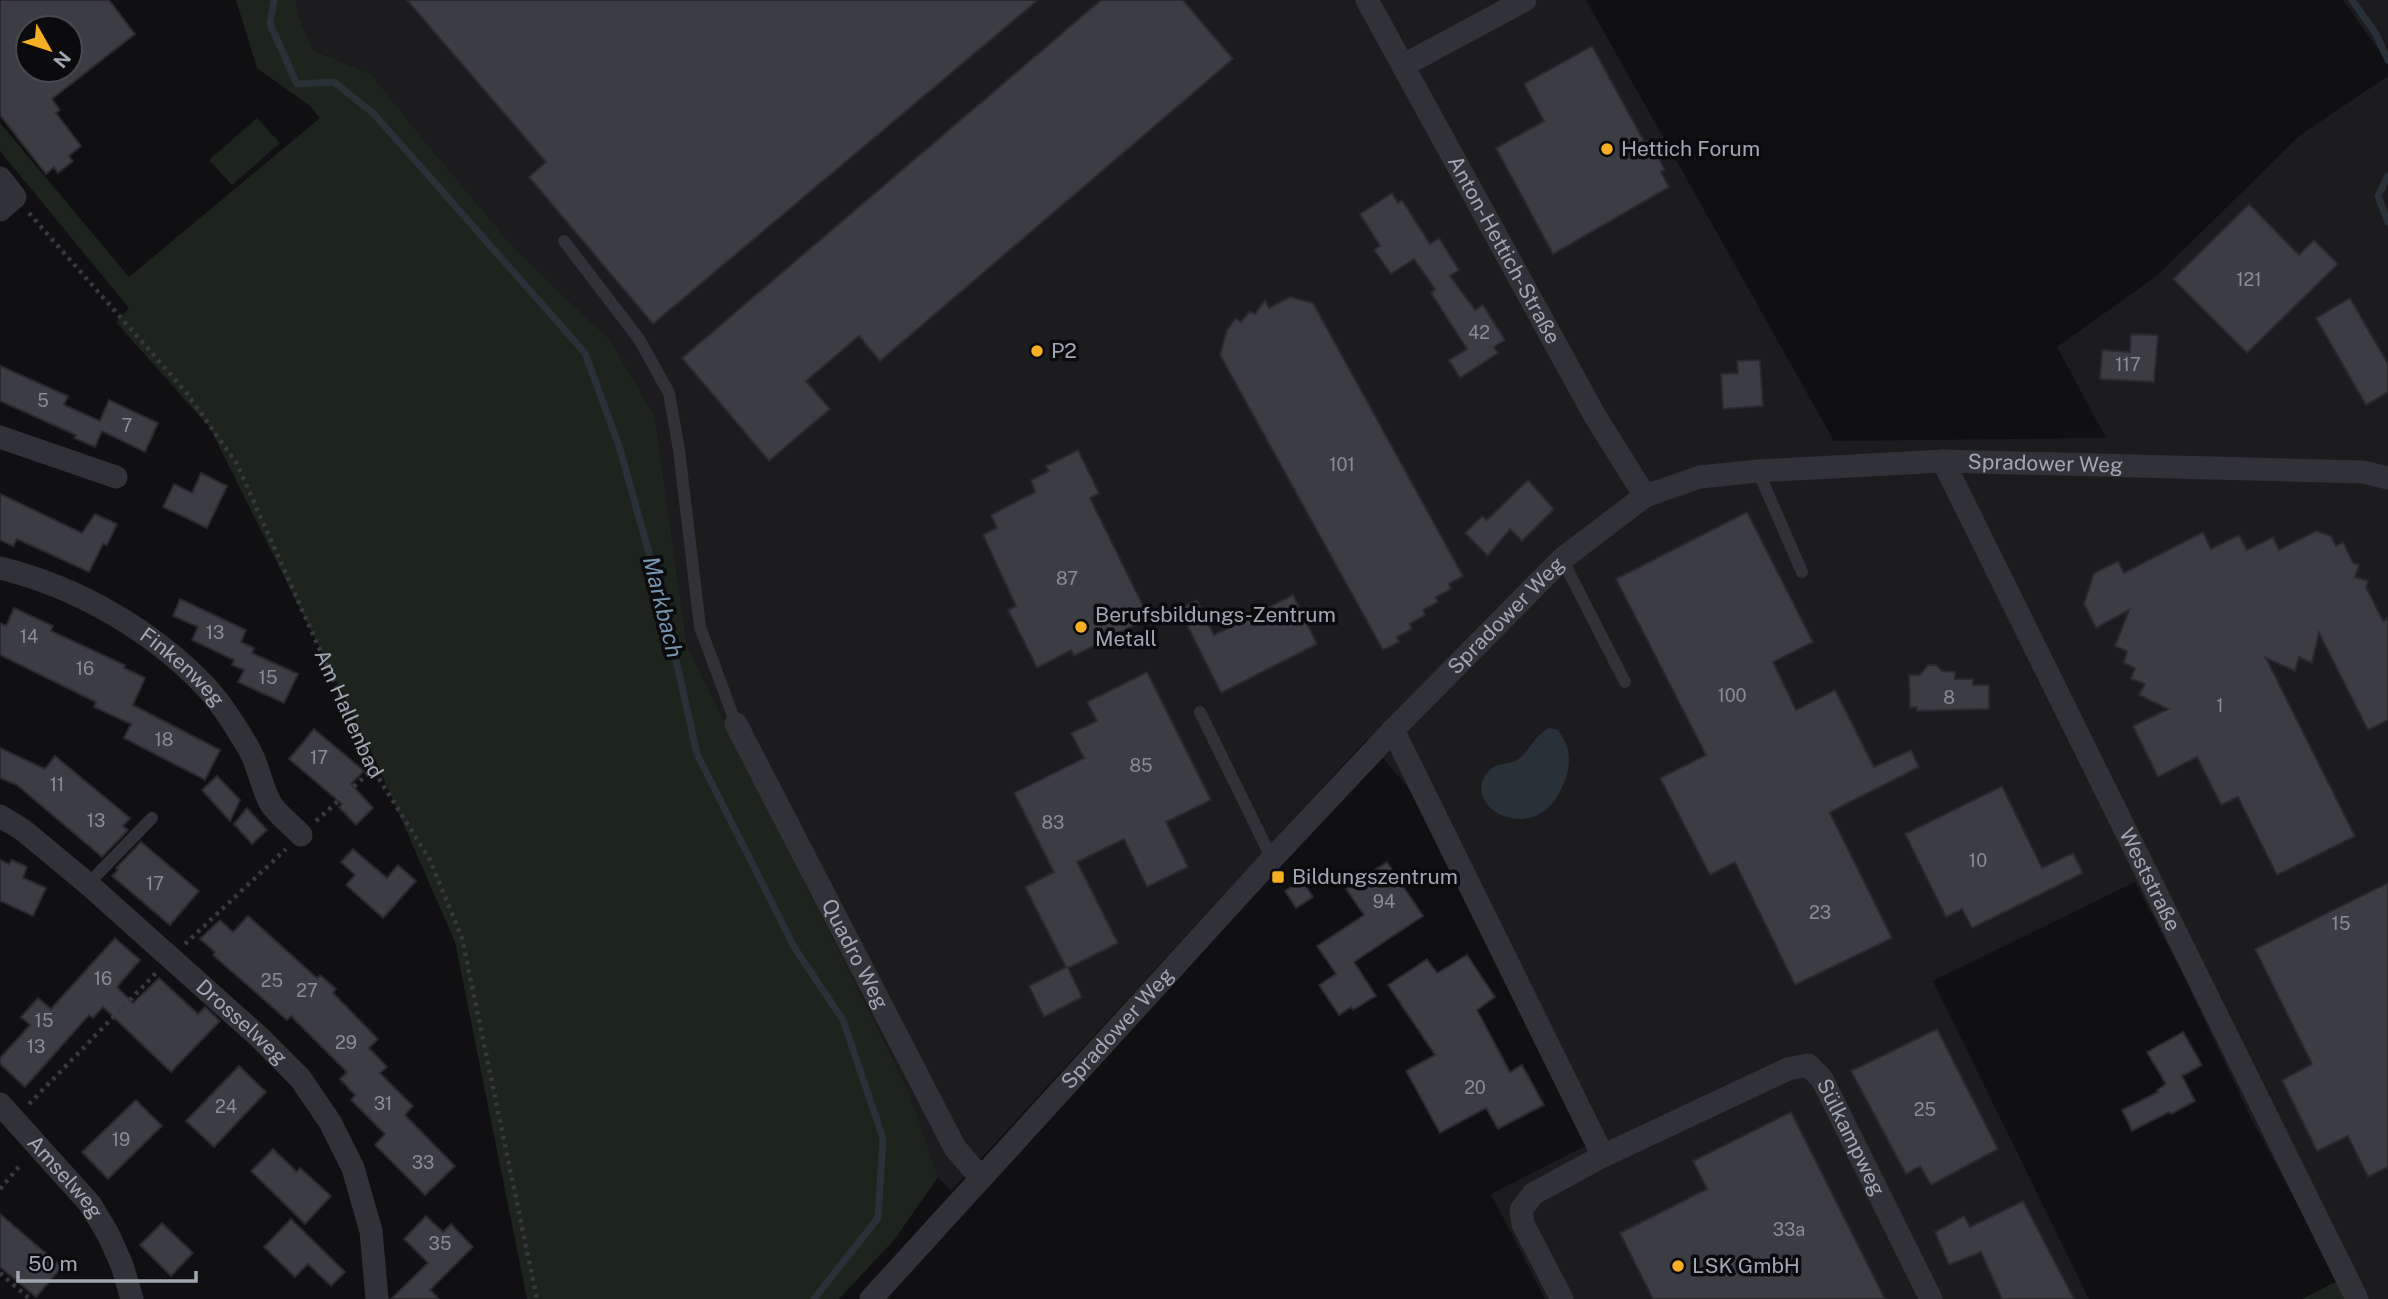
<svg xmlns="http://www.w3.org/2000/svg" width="2388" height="1299" viewBox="0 0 2388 1299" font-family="'Public Sans',sans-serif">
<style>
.built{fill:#1c1c1f}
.green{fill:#1c241d}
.water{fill:#283137}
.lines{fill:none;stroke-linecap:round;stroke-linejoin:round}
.stream{stroke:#283137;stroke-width:7}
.building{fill:#3c3d42;stroke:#2a2a2e;stroke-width:2;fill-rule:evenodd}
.path{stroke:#37393e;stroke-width:4.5;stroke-dasharray:3.5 5;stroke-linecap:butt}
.service{stroke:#313237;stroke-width:12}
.minor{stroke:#313237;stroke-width:23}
.poi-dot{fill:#f6af24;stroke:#0b0b0d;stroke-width:2.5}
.labels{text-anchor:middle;stroke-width:7;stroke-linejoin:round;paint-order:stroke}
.number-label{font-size:18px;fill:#888c97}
.poi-label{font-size:21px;fill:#a1a6b3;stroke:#0b0b0d;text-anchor:start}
.street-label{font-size:21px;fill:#a1a6b3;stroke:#0b0b0d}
.water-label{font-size:23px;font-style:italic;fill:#7695b0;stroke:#0b0b0d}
</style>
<rect width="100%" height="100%" fill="#101012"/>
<!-- built -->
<path class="built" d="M 296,0 L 1586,0 L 1834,441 L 2106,438 L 2057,347 L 2158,275 L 2299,136 L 2388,76 L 2388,1299 L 2348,1299 L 2251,1118 L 2182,973 L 2135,882 L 1933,981 L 2089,1299 L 1545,1299 L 1491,1194 L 1587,1145 L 1410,790 L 1367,739 L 951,1191 L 938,1177 L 908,1093 L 687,646 L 655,416 L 610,340 L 517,251 L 423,139 L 371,74 L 313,50 L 298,15 Z
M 2343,0 L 2388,0 L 2388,63 Z"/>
<!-- green -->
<path class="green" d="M 236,0 L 296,0 L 298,15 L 313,50 L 371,74 L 423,139 L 517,251 L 610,340 L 655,416 L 687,646 L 909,1093 L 938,1177 L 895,1239 L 839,1299 L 527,1299 L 455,942 L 375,759 L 210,428 L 116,322 L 129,308 L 0,151 L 0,123 L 129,277 L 320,118 L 310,106 L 257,68 Z
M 257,118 L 280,143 L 232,185 L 209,160 Z
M 2339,1280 L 2348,1299 L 2302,1299 Z"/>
<!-- water -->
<path class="water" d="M 1549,728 L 1558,730 C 1570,746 1572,761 1565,780 C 1539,855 1454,805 1490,770 C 1498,762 1506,765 1515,761 C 1529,754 1533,736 1549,728 Z"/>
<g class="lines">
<!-- stream -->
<path class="stream" d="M 274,0 L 270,24 L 297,84 L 334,82 L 374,114 L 585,353 L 619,446 L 664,606 L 697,754 L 794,947 L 843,1020 L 883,1138 L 878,1218 L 814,1299
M 2352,0 L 2376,34 L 2388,60
M 2388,176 L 2378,196 L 2388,222"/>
</g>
<!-- building -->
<path class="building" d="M 0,0 L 109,0 L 135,34 L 52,99 L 60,110 L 56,113 L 81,146 L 69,156 L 73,161 L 58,173 L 54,167 L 46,174 L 0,115 ZM 28,28 L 70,28 L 70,70 L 28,70 Z
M 407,0 L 1038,0 L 653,324 L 529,177 L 546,162 Z
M 1101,0 L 1183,0 L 1233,59 L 880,361 L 859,336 L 806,381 L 830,409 L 769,461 L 682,358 Z
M 1592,46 L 1645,143 L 1649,140 L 1665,170 L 1661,172 L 1669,187 L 1553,254 L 1496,148 L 1544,121 L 1524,84 Z
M 1392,193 L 1398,203 L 1402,200 L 1430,244 L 1439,238 L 1459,270 L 1450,276 L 1475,310 L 1483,305 L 1505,340 L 1494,347 L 1498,353 L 1460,378 L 1449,360 L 1467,349 L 1431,293 L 1435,289 L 1414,259 L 1391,274 L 1374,250 L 1380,246 L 1360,214 Z
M 2249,204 L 2299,255 L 2314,240 L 2338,264 L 2247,353 L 2173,279 Z
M 1290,297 L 1313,303 L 1463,576 L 1449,584 L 1451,589 L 1436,597 L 1438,602 L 1423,610 L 1425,615 L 1410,624 L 1412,629 L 1397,637 L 1399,642 L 1383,650 L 1220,355 L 1227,330 L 1236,318 L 1241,322 L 1250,311 L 1255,314 L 1265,300 L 1269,308 Z
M 2350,298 L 2388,364 L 2388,392 L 2366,405 L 2316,318 Z
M 2131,334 L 2158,335 L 2154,382 L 2100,379 L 2102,350 L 2130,352 Z
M 1760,360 L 1763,406 L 1723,409 L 1721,374 L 1738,373 L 1737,361 Z
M 0,366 L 68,396 L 64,405 L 100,421 L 109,400 L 158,423 L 145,452 L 102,431 L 95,447 L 74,438 L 76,435 L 0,401 Z
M 1078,450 L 1099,493 L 1090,498 L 1149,618 L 1074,656 L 1071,650 L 1037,668 L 1008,610 L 1016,606 L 983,535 L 997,528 L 991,515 L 1035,492 L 1031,480 L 1049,471 L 1046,466 Z
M 201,473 L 227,486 L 207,528 L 163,507 L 174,484 L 192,493 Z
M 1528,480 L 1554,509 L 1522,541 L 1510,529 L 1488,556 L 1465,533 L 1482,516 L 1487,520 Z
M 0,494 L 82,533 L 95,514 L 117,524 L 107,545 L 103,544 L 89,572 L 17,539 L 13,546 L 0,540 Z
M 1747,512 L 1813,642 L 1773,662 L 1796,710 L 1835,690 L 1874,767 L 1911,750 L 1919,767 L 1834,810 L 1830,813 L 1892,938 L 1795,985 L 1735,862 L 1710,875 L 1660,778 L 1706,755 L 1616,579 Z
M 2316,531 L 2331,536 L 2336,546 L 2343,542 L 2353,563 L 2359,565 L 2355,577 L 2368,581 L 2366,587 L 2383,621 L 2388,618 L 2388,720 L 2368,730 L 2319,633 L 2312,663 L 2299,657 L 2295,671 L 2266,658 L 2355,836 L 2277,875 L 2238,797 L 2221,805 L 2197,757 L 2158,777 L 2133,726 L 2168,709 L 2139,695 L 2145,684 L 2131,679 L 2135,668 L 2124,663 L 2127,651 L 2115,646 L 2129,610 L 2096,628 L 2084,604 L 2094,573 L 2118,561 L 2124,573 L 2203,532 L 2211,549 L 2239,535 L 2247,550 L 2273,537 L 2279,550 Z
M 1293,595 L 1317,644 L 1221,693 L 1179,609 L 1197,600 L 1214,635 Z
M 180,599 L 246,630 L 241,642 L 254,648 L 252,653 L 298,674 L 284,703 L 238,682 L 244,670 L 232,665 L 234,660 L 192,640 L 198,627 L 173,616 Z
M 14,608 L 53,626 L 51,631 L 125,665 L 124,668 L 145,678 L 133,705 L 220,750 L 205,780 L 124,738 L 131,724 L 94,707 L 96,702 L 0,655 L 0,623 L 6,626 Z
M 1928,665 L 1936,665 L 1942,671 L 1955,672 L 1955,679 L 1973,679 L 1973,685 L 1989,685 L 1989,709 L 1917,711 L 1917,707 L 1910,708 L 1909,675 L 1920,675 Z
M 1147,672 L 1211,800 L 1166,822 L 1188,867 L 1147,887 L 1124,839 L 1077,862 L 1118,943 L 1068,968 L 1082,997 L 1044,1017 L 1029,986 L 1066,967 L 1025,887 L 1054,872 L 1014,793 L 1084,758 L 1071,733 L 1097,721 L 1087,702 Z
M 314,729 L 364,771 L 351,784 L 373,808 L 356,825 L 339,807 L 342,804 L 289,759 Z
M 0,748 L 45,769 L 55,756 L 130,818 L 123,826 L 128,830 L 102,857 L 17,785 L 0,778 Z
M 217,776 L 240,800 L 230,821 L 202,790 Z
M 2002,786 L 2042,868 L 2073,853 L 2083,873 L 1972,928 L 1962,909 L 1946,917 L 1905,834 Z
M 247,808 L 267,830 L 252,844 L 234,824 Z
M 141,842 L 199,891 L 170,925 L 112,876 L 118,870 L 116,868 Z
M 353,849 L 387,878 L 398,865 L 416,881 L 383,918 L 346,885 L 355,875 L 341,862 Z
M 0,860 L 9,864 L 12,860 L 27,867 L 23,878 L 46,888 L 33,916 L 0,901 Z
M 1387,862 L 1423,916 L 1354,962 L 1376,996 L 1353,1010 L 1351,1007 L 1339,1015 L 1319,985 L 1336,974 L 1317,946 L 1364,915 L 1346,889 Z
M 1302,880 L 1313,897 L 1296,908 L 1285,891 Z
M 2388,883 L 2388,1167 L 2368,1177 L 2348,1136 L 2317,1151 L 2282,1080 L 2312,1064 L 2255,949 Z
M 248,916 L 317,978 L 320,975 L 336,989 L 333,993 L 378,1039 L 369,1048 L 387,1067 L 380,1073 L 413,1106 L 405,1115 L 455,1166 L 425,1195 L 375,1145 L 385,1134 L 351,1100 L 355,1095 L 340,1079 L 347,1072 L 291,1016 L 287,1020 L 213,955 L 215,952 L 200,939 L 220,920 L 233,932 Z
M 115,938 L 140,960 L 117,987 L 133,1003 L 159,978 L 198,1014 L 205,1007 L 220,1021 L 171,1072 L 103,1007 L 93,1018 L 89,1015 L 25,1087 L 0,1064 L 0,1058 L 30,1025 L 21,1017 L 38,998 L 51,1009 Z
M 1467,955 L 1495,997 L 1477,1010 L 1510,1072 L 1522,1065 L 1544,1105 L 1498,1129 L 1486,1108 L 1440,1133 L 1406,1071 L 1435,1055 L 1388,985 L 1427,959 L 1437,973 Z
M 1937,1029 L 1998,1149 L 1931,1185 L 1920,1166 L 1906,1174 L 1851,1071 Z
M 2183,1032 L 2202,1065 L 2182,1076 L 2195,1101 L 2171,1114 L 2169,1112 L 2132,1131 L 2122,1110 L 2158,1092 L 2157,1090 L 2166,1084 L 2147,1052 Z
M 239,1066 L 266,1092 L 214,1147 L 186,1121 Z
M 136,1100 L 162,1126 L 108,1179 L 82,1152 Z
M 1791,1112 L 1885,1299 L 1653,1299 L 1620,1233 L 1707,1189 L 1693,1161 Z
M 273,1149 L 297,1172 L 300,1168 L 331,1196 L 305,1224 L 251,1171 Z
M 2023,1201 L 2074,1299 L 2002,1299 L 1981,1252 L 1949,1265 L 1935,1232 L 1964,1216 L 1970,1227 Z
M 0,1214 L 62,1267 L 36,1297 L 0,1267 Z
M 426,1216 L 443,1232 L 451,1224 L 473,1247 L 430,1290 L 439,1299 L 391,1299 L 428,1263 L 404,1239 Z
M 291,1219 L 345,1272 L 331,1286 L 308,1264 L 295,1277 L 264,1247 Z
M 162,1223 L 193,1253 L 171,1276 L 140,1245 Z"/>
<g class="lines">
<!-- path -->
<g class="path">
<path id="s1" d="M 29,213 L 186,392 L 237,464 L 373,769 L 430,860 L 462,938 L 537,1299"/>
<path d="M 316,821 L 373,769"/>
<path d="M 185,944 L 286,849"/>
<path d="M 29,1104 L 157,972"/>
<path d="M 0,1189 L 22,1163"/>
<path d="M 0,1273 L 30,1299"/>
</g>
<!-- service -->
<path class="service" d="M 564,241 L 639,339 L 669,393 L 679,450 L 700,627 L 736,724
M 1758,471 L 1802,572
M 1562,559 L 1625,682
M 1200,712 L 1272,859
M 88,884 L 152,818"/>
<!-- minor -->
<g class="minor">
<path id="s2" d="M 1367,0 L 1595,416 L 1645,496"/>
<path d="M 1404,65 L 1525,0"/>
<path d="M 0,178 L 15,197 L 0,210"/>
<path d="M 0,437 L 116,477"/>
<path id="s3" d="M 1943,461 L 2357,1299"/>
<path id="s4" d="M 0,568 C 77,587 152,630 206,687 C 221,703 238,730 249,749 C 259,766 261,787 271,804 C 278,815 292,825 301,835"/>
<path id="s5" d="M 736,724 L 955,1148 L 981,1178"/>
<path d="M 1393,730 L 1603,1156"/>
<path id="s6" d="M 0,816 L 23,830 L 88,884 L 258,1036 L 300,1078 L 330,1122 L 353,1168 L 371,1231 L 377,1299"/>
<path id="s7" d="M 0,1104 L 90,1204 L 108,1234 L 122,1265 L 132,1299"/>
<path id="s8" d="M 871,1299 L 1272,859 L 1393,730 L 1562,559 L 1645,496 L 1700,477 L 1758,471 L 1943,461 L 2363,472 L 2388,478"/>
<path id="s9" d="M 1562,1299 L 1523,1224 L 1521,1210 L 1533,1194 L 1603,1156 L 1788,1069 L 1808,1065 L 1822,1079 L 1931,1299"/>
</g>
</g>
<!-- markers -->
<g class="poi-dot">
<circle cx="1607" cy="149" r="7"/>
<circle cx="1037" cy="351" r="7"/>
<circle cx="1081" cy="627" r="7"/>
<rect x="1271" y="870" width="14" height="14" rx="3.5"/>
<circle cx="1678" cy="1266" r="7"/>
</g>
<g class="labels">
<!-- number labels -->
<g class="number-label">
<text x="2249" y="286">121</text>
<text x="1479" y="339">42</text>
<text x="2128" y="371">117</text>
<text x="43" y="407">5</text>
<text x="127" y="432">7</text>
<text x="1342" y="471">101</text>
<text x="1067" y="585">87</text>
<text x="215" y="639">13</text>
<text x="29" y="643">14</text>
<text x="85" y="675">16</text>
<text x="268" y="684">15</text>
<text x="1732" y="702">100</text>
<text x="1949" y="704">8</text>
<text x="2220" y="712">1</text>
<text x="164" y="746">18</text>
<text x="319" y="764">17</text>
<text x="1141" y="772">85</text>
<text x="57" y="791">11</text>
<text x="96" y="827">13</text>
<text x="1053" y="829">83</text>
<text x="1978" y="867">10</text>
<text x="155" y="890">17</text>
<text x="1384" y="908">94</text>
<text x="1820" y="919">23</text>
<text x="2341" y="930">15</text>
<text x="103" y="985">16</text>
<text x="272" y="987">25</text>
<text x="307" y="997">27</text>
<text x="44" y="1027">15</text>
<text x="346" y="1049">29</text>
<text x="36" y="1053">13</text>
<text x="1475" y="1094">20</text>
<text x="383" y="1110">31</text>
<text x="226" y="1113">24</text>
<text x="1925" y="1116">25</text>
<text x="121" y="1146">19</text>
<text x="423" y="1169">33</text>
<text x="1789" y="1236">33a</text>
<text x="440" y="1250">35</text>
</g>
<!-- poi labels -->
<g class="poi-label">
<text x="1621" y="156">Hettich Forum</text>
<text x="1051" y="358">P2</text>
<text x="1095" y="622">Berufsbildungs-Zentrum<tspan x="1095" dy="24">Metall</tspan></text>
<text x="1292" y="884">Bildungszentrum</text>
<text x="1692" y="1273">LSK GmbH</text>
</g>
<!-- street labels -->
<g class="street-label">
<text dy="7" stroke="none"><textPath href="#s2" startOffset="285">Anton-Hettich-Straße</textPath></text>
<text dy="7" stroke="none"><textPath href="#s8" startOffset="1521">Spradower Weg</textPath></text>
<text dy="7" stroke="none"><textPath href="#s8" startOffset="933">Spradower Weg</textPath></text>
<text dy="7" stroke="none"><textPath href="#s4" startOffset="210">Finkenweg</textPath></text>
<text dy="7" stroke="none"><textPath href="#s1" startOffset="600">Am Hallenbad</textPath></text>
<text dy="7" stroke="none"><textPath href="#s3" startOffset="467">Weststraße</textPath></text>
<text dy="7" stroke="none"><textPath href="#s5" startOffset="259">Quadro Weg</textPath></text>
<text dy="7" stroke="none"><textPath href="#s6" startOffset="318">Drosselweg</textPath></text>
<text dy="7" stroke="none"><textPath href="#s8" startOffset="366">Spradower Weg</textPath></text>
<text dy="7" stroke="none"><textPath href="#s9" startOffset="508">Sülkampweg</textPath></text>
<text dy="7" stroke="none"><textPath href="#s7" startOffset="98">Amselweg</textPath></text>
</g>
<!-- water labels -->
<g class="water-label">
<text transform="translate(663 607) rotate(76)" y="8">Markbach</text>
</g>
</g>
<!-- north arrow -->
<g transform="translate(49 49) rotate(129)"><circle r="33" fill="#0b0b0d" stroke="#47494f" stroke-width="2"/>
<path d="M0-5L12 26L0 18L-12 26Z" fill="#f6af24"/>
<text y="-10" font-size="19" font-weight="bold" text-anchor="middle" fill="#a1a6b3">N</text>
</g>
<!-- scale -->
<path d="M18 1271v10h178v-10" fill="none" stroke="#a1a6b3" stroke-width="3.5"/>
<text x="28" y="1271" font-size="21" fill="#a1a6b3" stroke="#0b0b0d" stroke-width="5" paint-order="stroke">50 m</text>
</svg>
